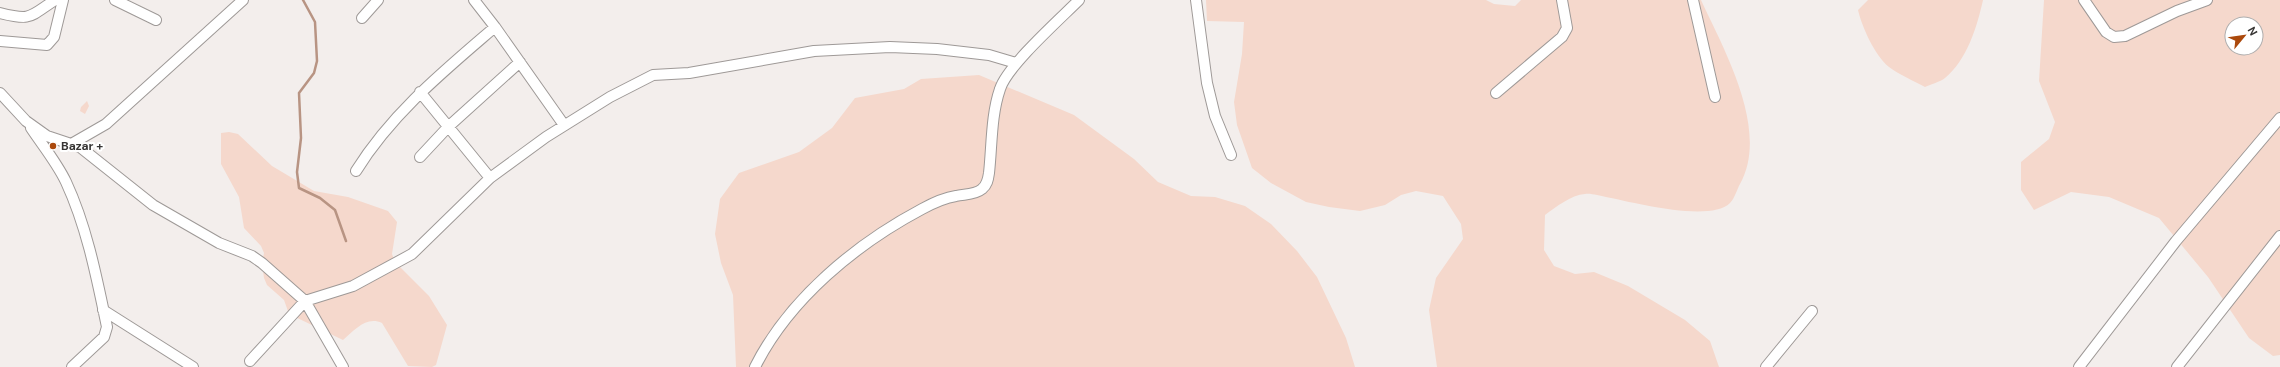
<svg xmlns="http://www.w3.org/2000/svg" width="2280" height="367" viewBox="0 0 2280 367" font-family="'DM Sans',sans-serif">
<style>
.green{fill:#f5d8cc;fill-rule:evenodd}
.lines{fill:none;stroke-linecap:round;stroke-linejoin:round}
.stream{stroke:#b89483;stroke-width:2.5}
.minor-casing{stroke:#9e9997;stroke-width:12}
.minor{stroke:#fff;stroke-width:10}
.poi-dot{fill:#ab490c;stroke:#fff;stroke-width:1.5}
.labels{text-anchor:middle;stroke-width:4;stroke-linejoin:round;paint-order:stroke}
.poi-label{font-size:12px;font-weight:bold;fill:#373534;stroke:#fff;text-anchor:start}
</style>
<rect width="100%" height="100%" fill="#f3eeec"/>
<!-- green -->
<path class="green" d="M 1206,0 L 1486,0 L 1494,4 L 1515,6 L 1521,0 L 1701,0 C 1724,50 1770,130 1740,184 C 1737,189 1735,198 1730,203 C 1710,223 1632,202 1606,197 C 1600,196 1591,193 1585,194 C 1571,195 1556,207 1545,215 L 1544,250 L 1554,266 L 1575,274 L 1594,272 L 1628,286 L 1685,320 L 1710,341 L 1719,367 L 1437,367 L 1429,310 L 1436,278 L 1463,239 L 1461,224 L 1443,196 L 1416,191 L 1401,195 L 1385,205 L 1360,211 L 1329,207 L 1306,202 L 1271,183 L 1252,168 L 1237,125 L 1234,102 L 1242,54 L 1244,22 L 1207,21 Z
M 1868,0 L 1983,0 C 1977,27 1967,60 1945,78 C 1940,82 1931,84 1925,87 C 1914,81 1900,75 1889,67 C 1875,56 1862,27 1858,10 Z
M 2044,0 L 2280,0 L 2280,355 L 2273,356 L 2249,338 L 2208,277 L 2159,218 L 2109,197 L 2071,192 L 2034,210 L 2021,190 L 2021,162 L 2049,139 L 2055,122 L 2039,81 ZM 2232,24 L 2256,24 L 2256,48 L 2232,48 Z
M 979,75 L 1074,115 L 1134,159 L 1158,182 L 1191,196 L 1215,197 L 1245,206 L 1271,224 L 1297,251 L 1317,277 L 1346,338 L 1355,367 L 736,367 L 733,295 L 721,263 L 715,234 L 720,199 L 739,173 L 799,152 L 832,128 L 855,98 L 904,89 L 921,79 Z
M 87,101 L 89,106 L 85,114 L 80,111 L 81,107 Z
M 229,132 L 238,134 L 272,166 L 314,191 L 348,197 L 388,211 L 397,222 L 392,254 L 395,262 L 429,296 L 447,325 L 436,365 L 432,367 L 408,366 L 382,323 C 366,316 355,330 343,340 L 289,314 L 284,300 L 267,285 L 264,278 L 262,263 L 264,253 L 261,246 L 244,228 L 239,197 L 221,164 L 221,133 Z"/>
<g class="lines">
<!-- stream -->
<path class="stream" d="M 303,0 L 315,22 L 317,61 L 314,73 L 299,93 L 301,138 L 297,172 L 299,188 L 320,198 L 335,210 L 346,241"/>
<!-- minor casing -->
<g class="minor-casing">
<path id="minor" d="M 115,0 L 156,20
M 474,0 L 495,27 L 564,125
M 1196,0 L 1207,83 L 1215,116 L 1231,155
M 1693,0 L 1715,97
M 2084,0 L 2106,32 L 2114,37 L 2125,36 L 2177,11 L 2207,0
M 0,13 C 32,21 29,17 55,0
M 362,18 L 378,0
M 0,41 L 47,45 L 54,37 L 63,0
M 420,92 L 490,178
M 0,93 L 26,121 L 47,136 L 80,147 L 153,205 L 219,243 L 252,256 L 262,263 L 305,301 L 343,367
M 1496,93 L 1562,37 L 1567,28 L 1562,0
M 31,128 C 43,146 57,163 66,182 C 87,227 97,279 107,327 L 104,337 L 72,367
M 73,143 L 106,124 L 243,0
M 420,157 L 448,127 L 520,62
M 356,171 C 392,113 445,70 495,27
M 103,310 L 193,367
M 250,361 L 305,301 L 353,286 L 412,254 L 490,178 L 546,137 L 610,97 L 653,75 L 689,73 L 814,51 L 890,47 L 937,49 L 989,55 L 1016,63
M 755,367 C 789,299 856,244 922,209 C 933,203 943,198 956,196 C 964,194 975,195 982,189 C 987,185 988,180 989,173 C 992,146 991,115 1000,89 C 1007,66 1060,19 1079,0
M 1766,367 L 1812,311
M 2079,367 L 2176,241 L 2280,118
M 2177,367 L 2280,236"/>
</g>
<!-- minor -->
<use href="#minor" class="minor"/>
</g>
<!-- markers -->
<circle class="poi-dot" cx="53" cy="146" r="4"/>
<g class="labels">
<!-- poi labels -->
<g class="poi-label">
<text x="61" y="150">Bazar +</text>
</g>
</g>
<!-- north arrow -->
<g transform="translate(2244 36) rotate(61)"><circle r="19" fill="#ffffff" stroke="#afaeae"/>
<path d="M0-3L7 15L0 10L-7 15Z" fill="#ab490c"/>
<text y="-6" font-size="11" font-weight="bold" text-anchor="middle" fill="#373534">N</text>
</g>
</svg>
